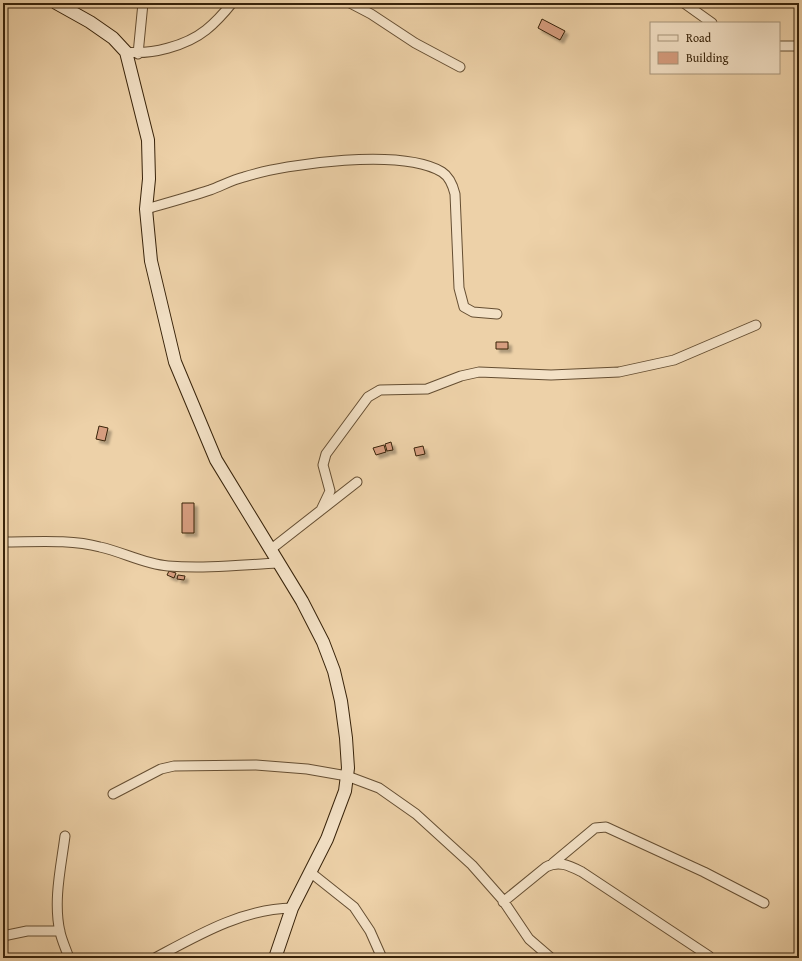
<svg xmlns="http://www.w3.org/2000/svg" width="802" height="961" viewBox="0 0 802 961" font-family="'Gentium Book Plus',serif">
<style>
.building{fill:#d69d7f;stroke:#38230a;filter:url(#shadow)}
.lines{fill:none;stroke-linecap:round;stroke-linejoin:round}
.street-casing{stroke:#654e32;stroke-width:11}
.secondary-casing{stroke:#38230a;stroke-width:14}
.street{stroke:#f3e1c6;stroke-width:9}
.secondary{stroke:#f3e1c6;stroke-width:12}
</style>
<defs>
<filter id="shadow"><feDropShadow dx="3.5" dy="3.5" stdDeviation="1" flood-color="#0004"/></filter>
</defs>
<rect width="100%" height="100%" fill="#edd1a8"/>
<filter id="stains"><feTurbulence type="fractalNoise" baseFrequency=".005" numOctaves="4"/><feColorMatrix values="0 0 0 0 .2 0 0 0 0 .09 0 0 0 0 .02 0 0 0 .5 -.17"/></filter>
<radialGradient id="worn" r=".72"><stop offset=".6" stop-color="#630" stop-opacity="0"/><stop offset="1" stop-color="#630" stop-opacity=".3"/></radialGradient>
<!-- building -->
<path class="building" d="M 542,19 L 565,31 L 560,40 L 538,28 Z
M 496,342 L 508,342 L 508,349 L 496,349 Z
M 99,426 L 108,428 L 105,441 L 96,439 Z
M 391,442 L 393,450 L 387,451 L 385,444 Z
M 384,445 L 386,452 L 376,455 L 373,448 Z
M 423,446 L 425,454 L 416,456 L 414,448 Z
M 182,503 L 194,503 L 194,533 L 182,533 Z
M 169,571 L 176,573 L 174,578 L 167,575 Z
M 178,575 L 185,576 L 184,580 L 177,579 Z"/>
<g class="lines">
<!-- street casing -->
<g class="street-casing">
<path id="street" d="M 350,3 L 371,14 L 415,43 L 460,67
M 684,3 L 712,23
M 779,46 L 799,46
M 126,52 C 151,55 186,46 206,30 C 216,22 224,13 232,3
M 138,54 L 143,3
M 146,209 C 167,203 189,197 210,190 C 221,186 232,180 244,177 C 288,163 402,148 442,172 C 450,177 453,186 455,194 L 459,288 L 464,307 L 473,312 L 497,314
M 321,510 L 330,491 L 323,465 L 326,454 L 368,397 L 380,390 L 427,389 L 461,376 L 479,372 L 551,375 L 619,372 L 674,360 L 756,325
M 3,542 C 35,542 70,539 100,547 C 123,552 144,564 168,566 C 204,569 241,565 278,563
M 270,550 L 357,482
M 113,794 L 161,769 L 174,766 L 256,765 L 307,769 L 347,776 L 379,788 L 416,814 L 472,865 L 502,899 L 529,939 L 551,958
M 65,836 C 61,867 53,901 60,932 C 62,941 66,949 69,958
M 553,863 L 595,828 L 606,827 L 704,872 L 764,903
M 310,872 L 354,907 L 370,931 L 382,958
M 503,902 L 546,867 C 559,860 570,866 582,872 L 709,956
M 3,936 L 27,931 L 60,931
M 155,958 C 198,935 242,909 292,908"/>
</g>
<!-- secondary casing -->
<g class="secondary-casing">
<path id="secondary" d="M 56,3 L 90,22 L 113,38 L 126,52 L 148,140 L 149,179 L 146,209 L 151,261 L 175,362 L 216,460 L 302,601 L 323,642 L 334,671 L 341,701 L 346,738 L 348,768 L 345,791 L 327,839 L 292,908 L 275,958"/>
</g>
<!-- street -->
<use href="#street" class="street"/>
<!-- secondary -->
<use href="#secondary" class="secondary"/>
</g>
<!-- margin -->
<rect width="802" height="961" fill="none" stroke="#edd1a8" stroke-width="16"/>
<rect x="4" y="4" width="794" height="953" fill="none" stroke="#38230a" stroke-width="2"/>
<rect x="8" y="8" width="786" height="945" fill="none" stroke="#38230a"/>
<!-- legend -->
<rect x="650" y="22" width="130" height="52" fill="#f3e1c6" stroke="#a8957b"/>
<rect x="658" y="35" width="20" height="6" fill="#f3e1c6" stroke="#a8957b"/>
<text x="686" y="42" font-size="12" fill="#38230a">Road</text>
<rect x="658" y="52" width="20" height="12" fill="#d69d7f" stroke="#a8957b"/>
<text x="686" y="62" font-size="12" fill="#38230a">Building</text>
<rect width="100%" height="100%" filter="url(#stains)"/>
<rect width="100%" height="100%" fill="url(#worn)"/>
</svg>
